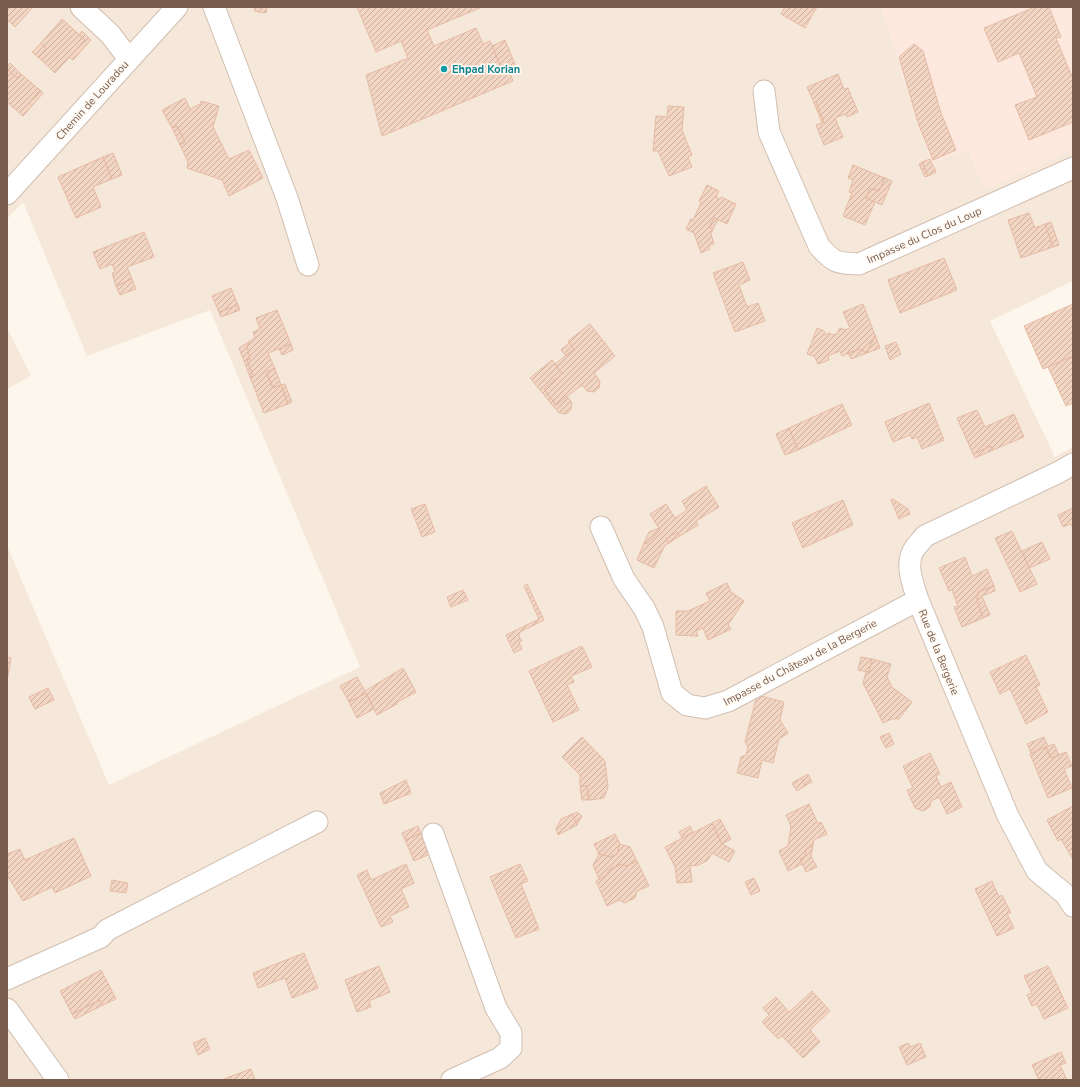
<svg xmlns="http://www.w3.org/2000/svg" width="1080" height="1087" viewBox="0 0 1080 1087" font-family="'Nunito Sans',sans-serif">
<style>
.residential{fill:#f5e8da}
.commercial{fill:#fde8e0}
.building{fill:url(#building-hatch);stroke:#e6bba3}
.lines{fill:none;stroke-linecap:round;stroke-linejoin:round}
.minor-casing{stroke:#d1beb0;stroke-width:23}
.minor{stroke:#fff;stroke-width:21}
.culture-dot{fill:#0f9aa8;stroke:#fffaf3;stroke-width:1.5}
.labels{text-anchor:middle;stroke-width:3.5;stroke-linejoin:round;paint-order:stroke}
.culture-label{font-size:11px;font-weight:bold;fill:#0d838f;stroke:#fffaf3;text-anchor:start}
.street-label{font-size:11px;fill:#7a5c4d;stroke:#fffaf3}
</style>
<defs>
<pattern id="building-hatch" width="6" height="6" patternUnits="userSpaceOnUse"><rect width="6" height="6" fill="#f3d5c3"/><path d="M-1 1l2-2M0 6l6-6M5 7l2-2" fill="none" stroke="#cab0a1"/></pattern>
</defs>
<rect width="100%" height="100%" fill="#fdf6ec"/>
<!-- residential -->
<path class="residential" d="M 7,7 L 881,7 L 896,52 L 916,123 L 933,162 L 968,149 L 985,190 L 1073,149 L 1073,281 L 990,321 L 1055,457 L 1073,447 L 1073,1080 L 7,1080 L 7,546 L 109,785 L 360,667 L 210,310 L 87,356 L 23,202 L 7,219 Z
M 7,328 L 31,376 L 7,389 Z"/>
<!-- commercial -->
<path class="commercial" d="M 881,7 L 1073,7 L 1073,149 L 985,190 L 968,149 L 933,162 L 916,123 L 896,52 Z"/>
<!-- building -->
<path class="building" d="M 10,7 L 33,7 L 15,27 L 9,21 L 7,23 L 7,11 Z
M 255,7 L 267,7 L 266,13 L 254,11 Z
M 357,7 L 482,7 L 427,30 L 434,46 L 476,28 L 483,44 L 490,41 L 501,67 L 507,64 L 513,81 L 382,136 L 366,75 L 408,58 L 401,41 L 376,52 Z
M 785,7 L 817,7 L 805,28 L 781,14 Z
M 1035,7 L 1049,7 L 1061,37 L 1056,38 L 1073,79 L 1073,122 L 1029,140 L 1015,105 L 1037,97 L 1019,53 L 998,62 L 984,28 Z
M 62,19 L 85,40 L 55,73 L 38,57 L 46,49 L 41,43 Z
M 82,31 L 91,40 L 73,60 L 69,57 L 85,40 L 79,35 Z
M 505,40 L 517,69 L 510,72 L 507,64 L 501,67 L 492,46 Z
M 41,43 L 46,49 L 38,57 L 32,52 Z
M 914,44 L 923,51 L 941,113 L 956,150 L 933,160 L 918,123 L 899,57 Z
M 10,63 L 21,74 L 17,78 L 7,69 L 7,66 Z
M 7,69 L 17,78 L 21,74 L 40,90 L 29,103 L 32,106 L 23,116 L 7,102 Z
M 838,74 L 844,89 L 848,88 L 858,112 L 847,117 L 846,114 L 835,118 L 843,137 L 824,145 L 816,125 L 824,122 L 816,102 L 814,103 L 807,87 Z
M 40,90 L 43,93 L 32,106 L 29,103 Z
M 185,98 L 190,109 L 200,104 L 201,101 L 219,106 L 213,127 L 229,159 L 249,150 L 263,178 L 229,196 L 222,180 L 187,168 L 188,162 L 180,145 L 185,142 L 177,126 L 172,128 L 162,110 Z
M 816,102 L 824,122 L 822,123 L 814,103 Z
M 668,106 L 684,107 L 682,130 L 692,155 L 688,157 L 692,167 L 669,176 L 658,151 L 653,151 L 656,116 L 667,117 Z
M 177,126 L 185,142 L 180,145 L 172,128 Z
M 113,153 L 122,175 L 112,179 L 103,157 Z
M 103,157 L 112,179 L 93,187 L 101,207 L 76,218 L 58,177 Z
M 930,159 L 936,172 L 928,176 L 922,162 Z
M 922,162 L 928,176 L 925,177 L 919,164 Z
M 853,165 L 885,178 L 879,191 L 870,188 L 866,198 L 875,202 L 865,225 L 843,216 L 852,193 L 849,192 L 853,180 L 848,178 Z
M 885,178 L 892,181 L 882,205 L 866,198 L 870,188 L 879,191 Z
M 707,185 L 719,191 L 716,197 L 720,199 L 721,197 L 736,204 L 727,224 L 714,218 L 709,227 L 713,229 L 711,234 L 714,244 L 709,245 L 710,249 L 701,253 L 694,233 L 686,229 L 691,219 L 693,220 L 701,203 L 699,201 Z
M 1029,213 L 1035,228 L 1045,224 L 1053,247 L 1021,258 L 1008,220 Z
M 714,218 L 718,220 L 713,229 L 709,227 Z
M 1051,222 L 1059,245 L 1053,247 L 1045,224 Z
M 144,232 L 154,257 L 127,267 L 132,279 L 116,286 L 112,273 L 115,272 L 112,264 L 100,269 L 93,252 Z
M 944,258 L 957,290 L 900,313 L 888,280 Z
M 743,262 L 750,280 L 739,285 L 747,307 L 758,303 L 765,321 L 735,332 L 713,273 Z
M 132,279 L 136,289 L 120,295 L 116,286 Z
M 231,288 L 238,305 L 219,312 L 212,296 Z
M 863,304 L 875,335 L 867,353 L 859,349 L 842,356 L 840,351 L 828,356 L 829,360 L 818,364 L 815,357 L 807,354 L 817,328 L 824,331 L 825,335 L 829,333 L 833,335 L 838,333 L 838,331 L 840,328 L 845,330 L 850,328 L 843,312 Z
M 1073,304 L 1073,356 L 1043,369 L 1024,326 Z
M 238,305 L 240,310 L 221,317 L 219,312 Z
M 277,310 L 291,344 L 268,353 L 275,369 L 266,372 L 273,388 L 281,385 L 288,404 L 264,413 L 250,377 L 253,376 L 247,360 L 250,359 L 247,346 L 250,341 L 255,337 L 253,332 L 260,329 L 256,318 Z
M 590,324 L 615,356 L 594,373 L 600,381 L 599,388 L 594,392 L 587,391 L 582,385 L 556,405 L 544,389 L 562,374 L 555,364 L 574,349 L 568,341 Z
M 875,335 L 880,348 L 867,353 Z
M 250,341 L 247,346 L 250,359 L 247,360 L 253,376 L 250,377 L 239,348 Z
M 896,342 L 901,354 L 890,360 L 885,346 Z
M 569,343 L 574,349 L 566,356 L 561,350 Z
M 291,344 L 293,350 L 282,355 L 279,349 Z
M 859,349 L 867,353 L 851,359 L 848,353 Z
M 1071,357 L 1073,360 L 1073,403 L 1066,406 L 1048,367 Z
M 552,360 L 562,374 L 544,389 L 556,405 L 567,396 L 572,403 L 571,410 L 566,414 L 559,413 L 530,378 Z
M 275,369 L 281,385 L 273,388 L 266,372 Z
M 285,384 L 292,402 L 288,404 L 281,385 Z
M 929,403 L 944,440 L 922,449 L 917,437 L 912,439 L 910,435 L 893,442 L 885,422 Z
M 842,404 L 852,425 L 798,450 L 789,428 Z
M 977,410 L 985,427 L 1014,414 L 1024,437 L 993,450 L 991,446 L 973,454 L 957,418 Z
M 789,428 L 798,450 L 785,455 L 776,434 Z
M 991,446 L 993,450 L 975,458 L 973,454 Z
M 706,486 L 719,507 L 696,521 L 698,525 L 680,536 L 677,532 L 666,539 L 669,543 L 665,545 L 654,568 L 637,560 L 644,543 L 647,544 L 660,530 L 650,514 L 666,504 L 675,518 L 687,510 L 682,501 Z
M 893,499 L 908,509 L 910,514 L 899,519 L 891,500 Z
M 843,500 L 853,525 L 803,548 L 792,523 Z
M 425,504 L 435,532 L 422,537 L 411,509 Z
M 1073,508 L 1073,528 L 1071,524 L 1063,527 L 1058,515 Z
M 659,528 L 660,530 L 647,544 L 644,543 L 649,532 Z
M 1012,531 L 1037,584 L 1020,592 L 995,538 Z
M 677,532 L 680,536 L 669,543 L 666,539 Z
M 1042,542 L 1050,559 L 1029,568 L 1022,551 Z
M 965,557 L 972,576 L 987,569 L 994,586 L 978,592 L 977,601 L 983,618 L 962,627 L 954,607 L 958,606 L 952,590 L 949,591 L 939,568 Z
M 727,583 L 731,592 L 744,601 L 728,625 L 731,629 L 708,640 L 703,628 L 696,631 L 698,636 L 676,635 L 676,611 L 688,611 L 710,601 L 706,593 Z
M 527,584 L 544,620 L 520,632 L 519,636 L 522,641 L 519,642 L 522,649 L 514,653 L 506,635 L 539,619 L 524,586 Z
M 994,586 L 995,591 L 982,596 L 990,615 L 983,618 L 977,601 L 978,592 Z
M 463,590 L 468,600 L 451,607 L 447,597 Z
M 582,646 L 592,667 L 571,676 L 574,682 L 567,685 L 579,710 L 553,722 L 529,671 Z
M 1026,655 L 1040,685 L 1036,687 L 1048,712 L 1026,724 L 1010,689 L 1000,694 L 990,672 Z
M 7,657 L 11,658 L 7,681 Z
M 861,657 L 872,659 L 869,672 L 858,670 Z
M 872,659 L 891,664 L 887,677 L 892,687 L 912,702 L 899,719 L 892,719 L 883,723 L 863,683 L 866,672 L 869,672 Z
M 403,668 L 416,692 L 396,703 L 397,704 L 377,715 L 366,693 L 349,702 L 340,686 L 357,677 L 365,691 Z
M 48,688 L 54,700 L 35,709 L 29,697 Z
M 366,693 L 374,709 L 357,718 L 349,702 Z
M 757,695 L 784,702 L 780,720 L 788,733 L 779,739 L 773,763 L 762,760 L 758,778 L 737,773 L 741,757 L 746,755 L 748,747 L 745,742 Z
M 889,733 L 894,744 L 886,748 L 880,737 Z
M 582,737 L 605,761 L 608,787 L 604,798 L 589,800 L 587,786 L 580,786 L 580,775 L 562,757 Z
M 1044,737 L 1048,746 L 1031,753 L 1027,744 Z
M 1054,744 L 1059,755 L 1051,758 L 1046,747 Z
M 1046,747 L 1051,758 L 1066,752 L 1072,766 L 1064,769 L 1072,788 L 1048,798 L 1030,754 Z
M 930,753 L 940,774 L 936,776 L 941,787 L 951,782 L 962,807 L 947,814 L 939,797 L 931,801 L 930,807 L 923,811 L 915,808 L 907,790 L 913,788 L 903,766 Z
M 808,774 L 812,782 L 805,786 L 801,778 Z
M 801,778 L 805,786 L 797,791 L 792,783 Z
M 406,780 L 411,793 L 384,804 L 380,793 Z
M 580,786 L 587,786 L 589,800 L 582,800 Z
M 809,804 L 818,824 L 821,822 L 827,834 L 814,840 L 813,846 L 806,849 L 805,857 L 800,859 L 802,864 L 788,871 L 779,851 L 788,846 L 791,826 L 786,815 Z
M 1073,806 L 1073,857 L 1072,858 L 1061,839 L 1058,841 L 1047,820 Z
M 577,812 L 582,816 L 577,825 L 572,814 Z
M 572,814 L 577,825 L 558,835 L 556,829 L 561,819 Z
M 720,819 L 731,839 L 722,844 L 712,823 Z
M 712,823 L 722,844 L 735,851 L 729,862 L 712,853 L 708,860 L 699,865 L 690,866 L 692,882 L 677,883 L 675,867 L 665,847 Z
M 418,826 L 421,833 L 405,840 L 402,833 Z
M 690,826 L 693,832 L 682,838 L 679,832 Z
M 421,833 L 430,854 L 414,861 L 405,840 Z
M 615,834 L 620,844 L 617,854 L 610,857 L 599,854 L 594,844 Z
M 74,838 L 91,876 L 55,893 L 52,887 L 23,901 L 7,875 L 7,854 L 20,849 L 25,860 Z
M 620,844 L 630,847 L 637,861 L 626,866 L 621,864 L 609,870 L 607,875 L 599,879 L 593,865 L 599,854 L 610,857 L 617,854 Z
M 813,846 L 811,856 L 817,867 L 806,872 L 800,859 L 805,857 L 806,849 Z
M 637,861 L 649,886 L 637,891 L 635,898 L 625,903 L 619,900 L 607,906 L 596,881 L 607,875 L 609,870 L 621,864 L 626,866 Z
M 406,864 L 414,883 L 401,889 L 409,907 L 390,916 L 393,922 L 381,927 L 357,875 L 367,870 L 371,880 Z
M 520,864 L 528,881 L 521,884 L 539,929 L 516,938 L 490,877 Z
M 754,878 L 760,891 L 751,895 L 745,882 Z
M 112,880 L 128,883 L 126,893 L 110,891 Z
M 992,881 L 999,897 L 1002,895 L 1011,913 L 1007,914 L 1014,928 L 997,936 L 975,889 Z
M 304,953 L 318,988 L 292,998 L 285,978 L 258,988 L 253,973 Z
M 379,966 L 390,992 L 369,1001 L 371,1007 L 357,1012 L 345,980 Z
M 1048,966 L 1068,1008 L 1044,1019 L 1037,1004 L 1032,1006 L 1027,995 L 1032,993 L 1024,976 Z
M 101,970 L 116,999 L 103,1005 L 100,1000 L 72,1014 L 60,991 Z
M 812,991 L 830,1011 L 810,1030 L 820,1042 L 803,1058 L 782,1036 L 778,1039 L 762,1022 L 769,1015 L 763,1008 L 776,997 L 789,1012 Z
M 100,1000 L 103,1005 L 75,1019 L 72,1014 Z
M 205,1038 L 210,1049 L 198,1055 L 193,1043 Z
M 908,1043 L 911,1047 L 920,1043 L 926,1057 L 907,1065 L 899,1047 Z
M 1061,1052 L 1066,1063 L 1060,1065 L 1067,1080 L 1039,1080 L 1032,1065 Z
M 251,1069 L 255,1080 L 221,1080 Z"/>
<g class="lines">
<!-- minor casing -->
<g class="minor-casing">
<path id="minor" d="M 81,7 L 110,34 L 129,59
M 214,7 L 287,198 L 308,265
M 764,91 L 769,132 L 819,246 C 834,263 836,263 859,264 L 1073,168
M 7,194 L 177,7
M 1073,464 L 1059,472 L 925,536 C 922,540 918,544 915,548 C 904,563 913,584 918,600 L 1008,816 L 1037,871 L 1066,895 L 1073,906
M 601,527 L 624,579 L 644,608 L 653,627 L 672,693 L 687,705 L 705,708 L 728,701 L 918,600
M 433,834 L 496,1008 L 511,1033 L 511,1048 L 500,1058 L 452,1080
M 7,979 L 101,937 L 107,930 L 317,822
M 7,1009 L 58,1080"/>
</g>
<!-- minor -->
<use href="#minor" class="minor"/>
</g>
<!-- markers -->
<circle class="culture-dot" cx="444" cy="69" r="4"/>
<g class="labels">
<!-- culture labels -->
<g class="culture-label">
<text x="452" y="73">Ehpad Korian</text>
</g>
<!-- street labels -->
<g class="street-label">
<text transform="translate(92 100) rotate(-48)" y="4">Chemin de Louradou</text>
<text transform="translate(924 235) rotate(-24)" y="4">Impasse du Clos du Loup</text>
<text transform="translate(939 652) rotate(68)" y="4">Rue de la Bergerie</text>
<text transform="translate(800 662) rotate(-28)" y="4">Impasse du Château de la Bergerie</text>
</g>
</g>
<!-- border -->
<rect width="1080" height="1087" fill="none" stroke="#7a5c4d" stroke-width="16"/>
</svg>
